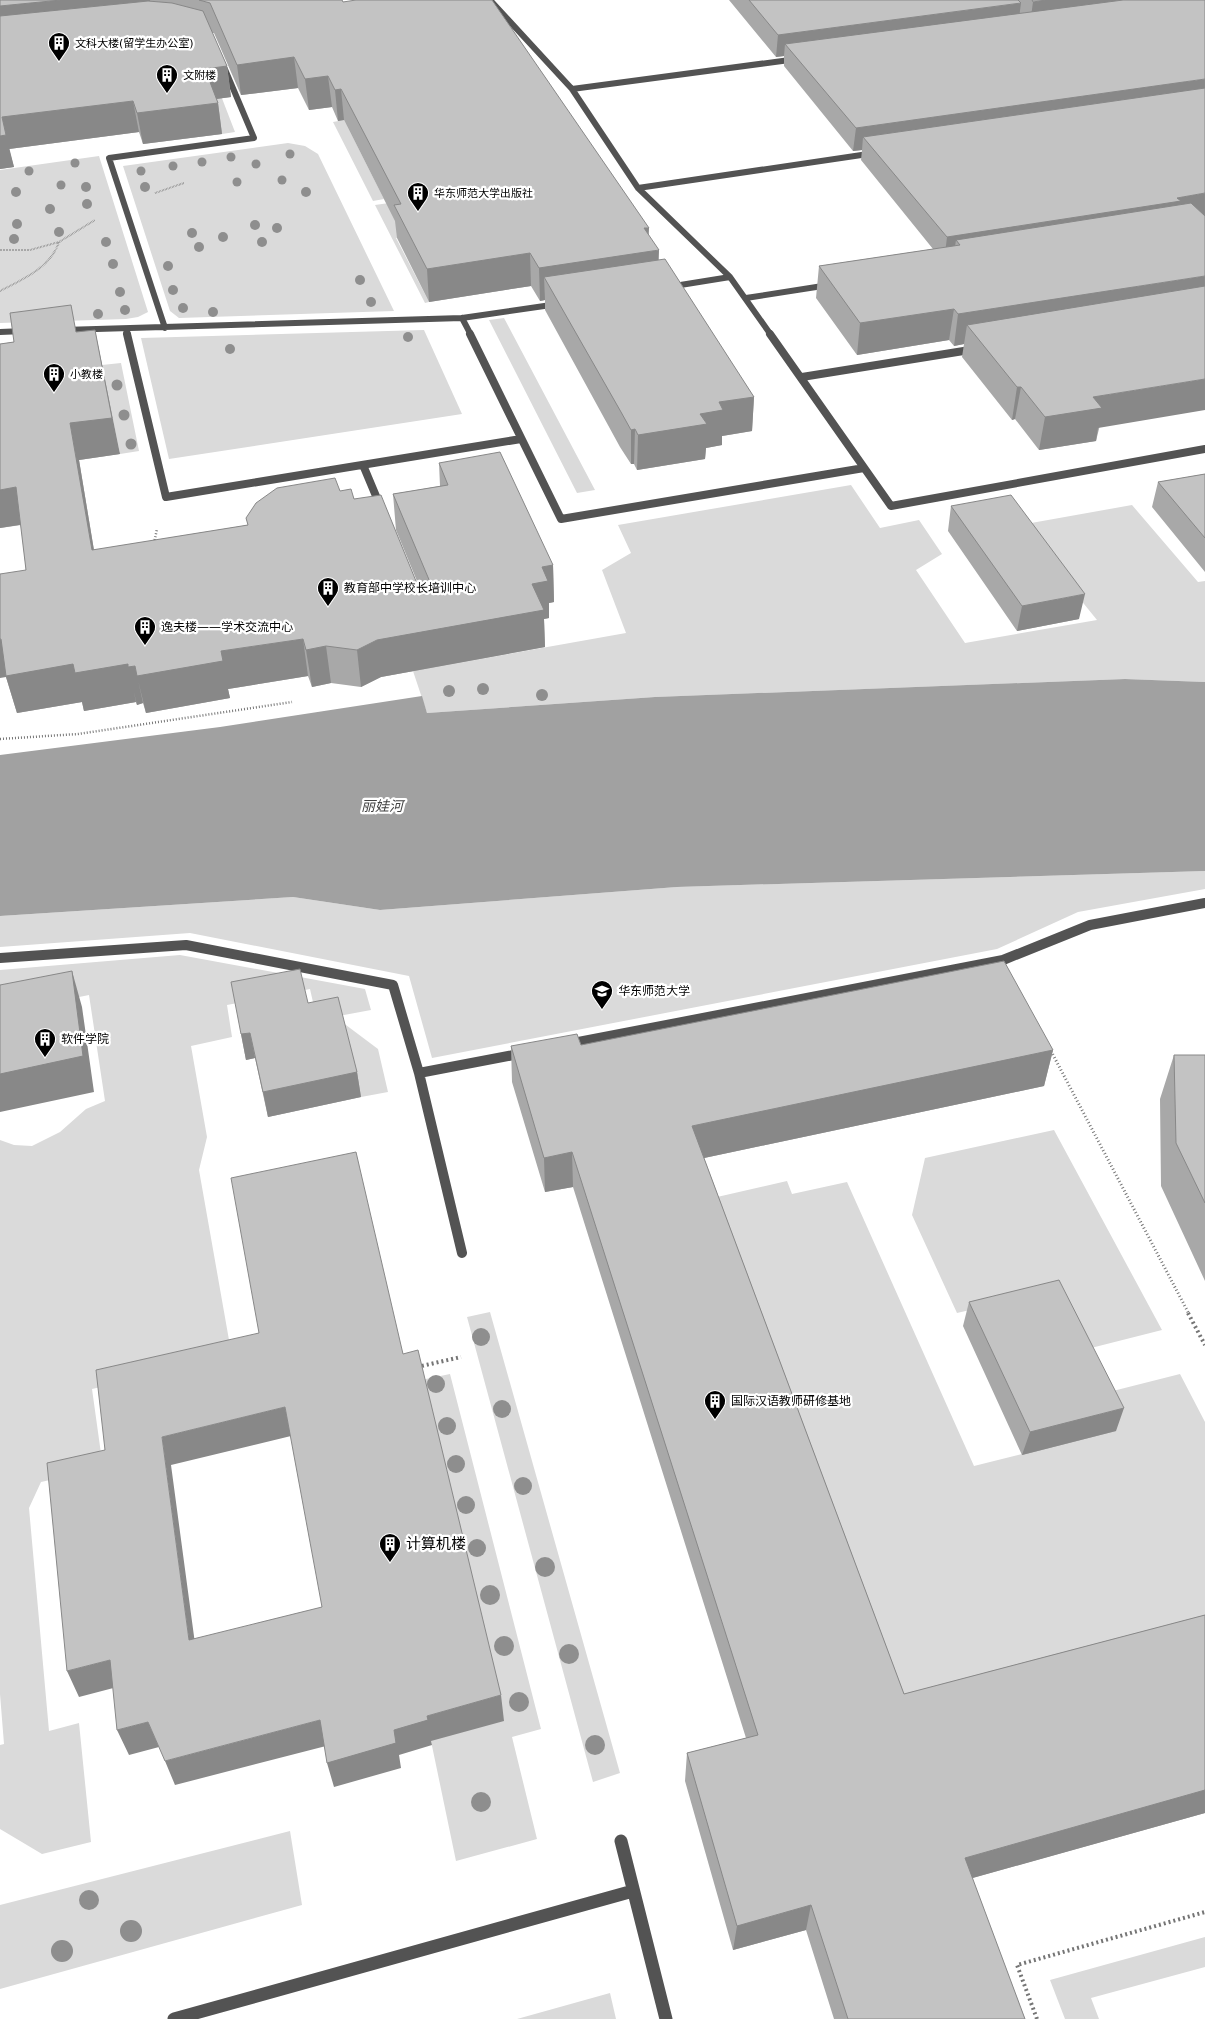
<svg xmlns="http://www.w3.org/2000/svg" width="1205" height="2019" viewBox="0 0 1205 2019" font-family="'DejaVu Sans','Noto Sans SC',sans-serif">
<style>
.green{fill:#dadada}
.water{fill:#a1a1a1}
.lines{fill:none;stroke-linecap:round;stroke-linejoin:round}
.path-far3{stroke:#757575;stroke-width:2;stroke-dasharray:0.5 1;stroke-linecap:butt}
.path-far2{stroke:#757575;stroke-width:2.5;stroke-dasharray:1 2;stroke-linecap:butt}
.path-far1{stroke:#757575;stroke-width:3;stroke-dasharray:1 2.5;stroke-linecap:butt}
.path{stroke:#757575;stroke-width:4;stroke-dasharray:2 3;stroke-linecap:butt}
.service-far3{stroke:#535353;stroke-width:6}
.service-far2{stroke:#535353;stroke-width:8}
.service-far1{stroke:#535353;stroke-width:10}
.service{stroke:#535353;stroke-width:13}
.tree{fill:#8e8e8e}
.wall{fill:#a8a8a8}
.shaded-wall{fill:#888}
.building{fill:#c3c3c3;stroke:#888;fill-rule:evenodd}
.labels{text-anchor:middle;stroke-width:4.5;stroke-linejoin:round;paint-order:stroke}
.far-poi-label{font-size:11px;fill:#000;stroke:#fff;text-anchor:start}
.poi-label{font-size:12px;fill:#000;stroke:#fff;text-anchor:start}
.water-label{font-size:14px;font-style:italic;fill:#424242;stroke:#fff}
.near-poi-label{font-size:15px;fill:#000;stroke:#fff;text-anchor:start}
</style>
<rect width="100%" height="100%" fill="#fff"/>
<!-- green -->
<path class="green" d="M 201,44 L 235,132 L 222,134 L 189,46 Z
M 344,120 L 384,199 L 373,201 L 333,122 Z
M 288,143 L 305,146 L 318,154 L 394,311 L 179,318 L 170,311 L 123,166 Z
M 99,156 L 148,312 L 138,317 L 126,319 L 0,323 L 0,170 Z
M 389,203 L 403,237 L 396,238 L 429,302 L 425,303 L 375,205 Z
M 504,318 L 595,490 L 577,493 L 489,320 Z
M 424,330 L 462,414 L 169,459 L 141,338 Z
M 121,363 L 139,451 L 120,454 L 102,365 Z
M 851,485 L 880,528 L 919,520 L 942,554 L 916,570 L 965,643 L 1097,620 L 1020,525 L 1132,505 L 1198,582 L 1205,581 L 1205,682 L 1125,679 L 655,697 L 427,713 L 413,671 L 626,633 L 602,570 L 631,553 L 618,525 Z
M 1205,871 L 1205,889 L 1078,912 L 997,949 L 432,1058 L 409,976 L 190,933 L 0,947 L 0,916 L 293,897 L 380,910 L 677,887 Z
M 180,955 L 365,989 L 371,1010 L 317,1020 L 310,989 L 227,1005 L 232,1037 L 191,1046 L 207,1137 L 199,1170 L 232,1357 L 92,1389 L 103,1468 L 41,1482 L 29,1508 L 49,1731 L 79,1723 L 91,1842 L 42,1854 L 0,1829 L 0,1745 L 4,1744 L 0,1694 L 0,1140 L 14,1145 L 32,1146 L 60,1132 L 86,1109 L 105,1101 L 89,995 L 0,1013 L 0,970 Z
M 342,1022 L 378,1049 L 388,1092 L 361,1097 Z
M 1054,1130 L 1162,1330 L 1087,1349 L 1056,1290 L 957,1313 L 912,1215 L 925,1158 Z
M 787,1181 L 792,1194 L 847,1182 L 974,1466 L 1115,1431 L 1097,1395 L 1180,1374 L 1205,1422 L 1205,1640 L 901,1736 L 704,1200 Z
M 490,1312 L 620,1773 L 593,1782 L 467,1317 Z
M 450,1374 L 541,1729 L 512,1737 L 537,1839 L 456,1861 L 431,1741 L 421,1380 Z
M 290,1831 L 302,1905 L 0,1989 L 0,1905 Z
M 1205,1937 L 1205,1967 L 1091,1998 L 1099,2019 L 1065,2019 L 1050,1980 Z
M 610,1993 L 616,2019 L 517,2019 Z"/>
<!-- water -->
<path class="water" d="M 1125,679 L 1205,682 L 1205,871 L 677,887 L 380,910 L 293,897 L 0,916 L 0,755 L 220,727 L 422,696 L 427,713 L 655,697 Z"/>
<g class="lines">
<!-- path-far3 -->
<path class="path-far3" d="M 155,193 L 184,183
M 0,250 L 30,250 L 59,242
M 0,291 C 23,279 50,268 59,242 L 95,220"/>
<!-- path-far2 -->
<path class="path-far2" d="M 154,543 L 157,529
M 0,739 L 78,734 L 292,702"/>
<!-- path-far1 -->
<path class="path-far1" d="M 1051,1051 L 1189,1314"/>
<!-- path -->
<path class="path" d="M 1188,1313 L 1205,1345
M 417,1367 L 461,1357
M 1037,2019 L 1017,1965 L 1205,1912"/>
<!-- service-far3 -->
<path class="service-far3" d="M 490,0 L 572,89 L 638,188 L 730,277 L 771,335
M 572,89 L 797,59
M 638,188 L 875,153
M 668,287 L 730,277
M 746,298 L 829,285
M 462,318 L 471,335
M 165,328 L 109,158 L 254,138 L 224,67
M 126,329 L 128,335
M 63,330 L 462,318 L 558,304
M 0,332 L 24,331"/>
<!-- service-far2 -->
<path class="service-far2" d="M 127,334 L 166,497 L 521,439
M 470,334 L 561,519 L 864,468
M 770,334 L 891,506 L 1205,449
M 802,377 L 976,349
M 363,465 L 381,508"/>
<!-- service-far1 -->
<path class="service-far1" d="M 0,958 L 186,945 L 393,985 L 419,1073 L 524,1053
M 568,1044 L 1003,960 L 1090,925 L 1205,903
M 419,1073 L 462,1253"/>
<!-- service -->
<path class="service" d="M 621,1841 L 666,2019
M 174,2019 L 633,1891"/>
</g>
<!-- trees -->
<g class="tree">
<circle cx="290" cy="154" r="4.5"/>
<circle cx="231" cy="157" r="4.5"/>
<circle cx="202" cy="162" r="4.5"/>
<circle cx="75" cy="163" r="4.5"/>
<circle cx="256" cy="164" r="4.5"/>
<circle cx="173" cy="166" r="4.5"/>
<circle cx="29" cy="171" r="4.5"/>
<circle cx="141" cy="171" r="4.5"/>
<circle cx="282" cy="180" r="4.5"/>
<circle cx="237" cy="182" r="4.5"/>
<circle cx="61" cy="185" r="4.5"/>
<circle cx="86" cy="187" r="5"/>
<circle cx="145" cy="187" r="5"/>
<circle cx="16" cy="192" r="5"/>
<circle cx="306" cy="192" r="5"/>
<circle cx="87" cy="204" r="5"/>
<circle cx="50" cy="209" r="5"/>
<circle cx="17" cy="224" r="5"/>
<circle cx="255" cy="225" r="5"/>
<circle cx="277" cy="228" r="5"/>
<circle cx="59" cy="232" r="5"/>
<circle cx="192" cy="233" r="5"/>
<circle cx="223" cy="237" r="5"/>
<circle cx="14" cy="239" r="5"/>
<circle cx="106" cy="242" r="5"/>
<circle cx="262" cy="242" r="5"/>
<circle cx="199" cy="247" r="5"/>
<circle cx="113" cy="264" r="5"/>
<circle cx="168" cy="266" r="5"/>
<circle cx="360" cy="280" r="5"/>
<circle cx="173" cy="290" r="5"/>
<circle cx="120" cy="292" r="5"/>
<circle cx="371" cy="302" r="5"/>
<circle cx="183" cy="308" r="5"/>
<circle cx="125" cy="310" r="5"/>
<circle cx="213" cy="312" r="5"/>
<circle cx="98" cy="314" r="5"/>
<circle cx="408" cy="337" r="5"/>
<circle cx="230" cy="349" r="5"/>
<circle cx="117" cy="385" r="5.5"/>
<circle cx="124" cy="415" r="5.5"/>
<circle cx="131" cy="444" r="5.5"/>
<circle cx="483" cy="689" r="6"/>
<circle cx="449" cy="691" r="6"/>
<circle cx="542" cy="695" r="6"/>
<circle cx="481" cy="1337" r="9"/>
<circle cx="436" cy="1384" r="9"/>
<circle cx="502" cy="1409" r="9"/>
<circle cx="447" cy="1426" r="9"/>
<circle cx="456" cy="1464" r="9"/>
<circle cx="523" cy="1486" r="9"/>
<circle cx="466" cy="1505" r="9"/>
<circle cx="477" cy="1548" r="9"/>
<circle cx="545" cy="1567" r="10"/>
<circle cx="490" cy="1595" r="10"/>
<circle cx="504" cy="1646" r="10"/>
<circle cx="569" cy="1654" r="10"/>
<circle cx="519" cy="1702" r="10"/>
<circle cx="595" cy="1745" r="10"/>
<circle cx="481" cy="1802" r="10"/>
<circle cx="89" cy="1900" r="10"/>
<circle cx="131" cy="1931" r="11"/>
<circle cx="62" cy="1951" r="11"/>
</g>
<!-- wall -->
<path class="wall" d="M 0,0 L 342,0 L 343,2 L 648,235 L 658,260 L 754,397 L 752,431 L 722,436 L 722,445 L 706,448 L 705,459 L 637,470 L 634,464 L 631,464 L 620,447 L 545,310 L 545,300 L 540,301 L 531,286 L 429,302 L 397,238 L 395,221 L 344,120 L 338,121 L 332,107 L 309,110 L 298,88 L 241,95 L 214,33 L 212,33 L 227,66 L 231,97 L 216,99 L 218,103 L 222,134 L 143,144 L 139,132 L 9,149 L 14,167 L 0,169 Z
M 729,0 L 1205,0 L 1096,441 L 1039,450 L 1015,419 L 1012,420 L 962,357 L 964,344 L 954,346 L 949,340 L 857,355 L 816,298 L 819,266 L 933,249 L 861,160 L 862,150 L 853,151 L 784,66 L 784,56 L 776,57 Z
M 77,332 L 120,454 L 79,460 L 94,550 L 248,525 L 246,518 L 340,491 L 354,499 L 419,586 L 396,530 L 393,494 L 440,486 L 439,463 L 553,565 L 554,602 L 549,603 L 549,618 L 544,619 L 545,647 L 381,677 L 361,687 L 331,683 L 312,687 L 308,676 L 228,689 L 230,698 L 146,713 L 143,703 L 137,705 L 136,702 L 84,711 L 82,702 L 17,713 L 6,677 L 26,570 L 21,525 L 0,528 L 0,344 Z
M 1205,474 L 1205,572 L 1152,507 L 1158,482 Z
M 951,506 L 1079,619 L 1017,631 L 948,531 Z
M 308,1003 L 357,1072 L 361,1097 L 268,1117 L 255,1058 L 246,1060 L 241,1034 Z
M 581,1045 L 1053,1050 L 1044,1086 L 704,1158 L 904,1694 L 1205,1615 L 1205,1813 L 972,1878 L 1025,2019 L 834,2019 L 806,1930 L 733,1950 L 685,1781 L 687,1753 L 746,1738 L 573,1187 L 545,1192 L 512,1082 L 511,1046 Z
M 1174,1055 L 1205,1055 L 1205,1281 L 1161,1186 L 1160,1099 Z
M 969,1302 L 1116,1431 L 1022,1455 L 963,1326 Z"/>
<!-- shaded-wall -->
<path class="shaded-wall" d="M 61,0 L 150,0 L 153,21 L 0,37 L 0,6 Z
M 1046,0 L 1205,0 L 1030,24 L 1033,2 Z
M 1021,3 L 1018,26 L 785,44 L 784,56 L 776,57 L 778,35 Z
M 294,57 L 298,88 L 241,95 L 237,65 Z
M 227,66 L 231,97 L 209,100 L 205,69 Z
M 328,76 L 332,107 L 309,110 L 305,79 Z
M 1205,79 L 1205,101 L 863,137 L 862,150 L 853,151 L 856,128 Z
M 341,89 L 344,120 L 338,121 L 335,90 Z
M 133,101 L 139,132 L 9,149 L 2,117 Z
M 218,103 L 222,134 L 143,144 L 137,113 Z
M 6,135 L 14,167 L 0,169 L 0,136 Z
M 1205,193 L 1205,217 L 960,245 L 956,240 L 953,260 L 944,262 L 947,237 Z
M 644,228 L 649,228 L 648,252 L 659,250 L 658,283 L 544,277 L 545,300 L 540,301 L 539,268 Z
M 530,253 L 531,286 L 429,302 L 427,269 Z
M 1205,276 L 1205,303 L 967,325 L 964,344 L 954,346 L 958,314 Z
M 954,309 L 949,340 L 857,355 L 860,323 Z
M 95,330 L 120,454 L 79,460 L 100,587 L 92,550 L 70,423 Z
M 1205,379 L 1205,410 L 1098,428 L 1096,441 L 1039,450 L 1045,417 L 1093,397 Z
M 1017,387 L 1021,387 L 1015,419 L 1012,420 Z
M 754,397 L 752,431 L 722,436 L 722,445 L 706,448 L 705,459 L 637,470 L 638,435 L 700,414 L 719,402 Z
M 635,429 L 634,464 L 631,464 L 631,430 Z
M 16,487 L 25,524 L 0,528 L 0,490 Z
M 553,565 L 554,602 L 549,603 L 549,618 L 544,619 L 545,647 L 381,677 L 361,687 L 357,650 L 377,640 L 532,584 L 542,567 Z
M 1085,594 L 1079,619 L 1017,631 L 1022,606 Z
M 0,639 L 73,664 L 128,664 L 136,702 L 84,711 L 82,702 L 17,713 L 6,677 L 0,678 Z
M 303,639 L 308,676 L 228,689 L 230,698 L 146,713 L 137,676 L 221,651 Z
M 326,646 L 331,683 L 312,687 L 306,650 Z
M 135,666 L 143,703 L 137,705 L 128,667 Z
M 72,971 L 82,1007 L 94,1092 L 0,1112 L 0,1074 Z
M 250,1033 L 255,1058 L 246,1060 L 241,1034 Z
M 1053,1050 L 1044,1086 L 690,1161 L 692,1126 Z
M 357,1072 L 361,1097 L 268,1117 L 263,1092 Z
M 572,1152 L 573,1187 L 545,1192 L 544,1158 Z
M 285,1407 L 291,1436 L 171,1465 L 198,1666 L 189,1640 L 162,1437 Z
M 1124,1408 L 1116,1431 L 1022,1455 L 1030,1432 Z
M 110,1660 L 121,1686 L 79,1697 L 67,1671 Z
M 501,1695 L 504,1721 L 431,1741 L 432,1745 L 399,1755 L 401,1768 L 334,1787 L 327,1763 L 394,1730 L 427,1716 Z
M 320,1720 L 326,1746 L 175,1785 L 165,1761 Z
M 148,1722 L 159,1747 L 129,1755 L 117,1730 Z
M 1205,1790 L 1205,1813 L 955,1883 L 965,1858 Z
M 811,1905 L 806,1930 L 733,1950 L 737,1926 Z"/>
<!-- building -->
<path class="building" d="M 0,0 L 61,0 L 0,6 Z
M 199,0 L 342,0 L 343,2 L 356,0 L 492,0 L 649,228 L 644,228 L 659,250 L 539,268 L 530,253 L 427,269 L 394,205 L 401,204 L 341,89 L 335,90 L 328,76 L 305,79 L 294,57 L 237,65 L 210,3 Z
M 749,0 L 1018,0 L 1021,3 L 778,35 Z
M 1032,0 L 1046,0 L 1033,2 Z
M 1123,0 L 1205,0 L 1205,79 L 856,128 L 785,44 Z
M 148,1 L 172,3 L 203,11 L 227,66 L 205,69 L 218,103 L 137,113 L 133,101 L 2,117 L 6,135 L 0,136 L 0,16 Z
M 1205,88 L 1205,193 L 1177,198 L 1181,201 L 947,237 L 863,137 Z
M 1191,203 L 1205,216 L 1205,276 L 958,314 L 954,309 L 860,323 L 819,266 L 960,245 L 956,240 Z
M 665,259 L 754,397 L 719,402 L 723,410 L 700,414 L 707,424 L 638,435 L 635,429 L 631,430 L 621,412 L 544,277 Z
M 1205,286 L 1205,379 L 1093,397 L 1102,408 L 1045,417 L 1021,387 L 1017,387 L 967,325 Z
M 71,305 L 76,332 L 95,330 L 112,418 L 70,423 L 92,550 L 248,525 L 246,518 L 256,503 L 277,488 L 335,478 L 340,491 L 351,489 L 354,499 L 381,495 L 418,586 L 426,589 L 429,587 L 430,582 L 393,494 L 448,485 L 439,463 L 500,452 L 553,565 L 542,567 L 548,581 L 532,584 L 544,610 L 377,640 L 357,650 L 326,646 L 306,650 L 303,639 L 221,651 L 223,661 L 137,676 L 135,666 L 128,667 L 128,664 L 75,673 L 73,664 L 6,676 L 1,639 L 0,639 L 0,574 L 26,570 L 16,487 L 0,490 L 0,344 L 14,342 L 10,313 Z
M 1205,474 L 1205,538 L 1158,482 Z
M 1011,495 L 1085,594 L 1022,606 L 951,506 Z
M 1004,961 L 1053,1050 L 692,1126 L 904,1694 L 1205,1615 L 1205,1790 L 965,1858 L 1025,2019 L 848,2019 L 811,1905 L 737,1926 L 687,1753 L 758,1735 L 572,1152 L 544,1158 L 511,1046 L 577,1034 L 581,1045 Z
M 300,969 L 308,1003 L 338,997 L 357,1072 L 263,1092 L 250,1033 L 241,1034 L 231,982 Z
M 72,971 L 83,1056 L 0,1074 L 0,985 Z
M 1174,1055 L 1205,1055 L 1205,1203 L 1176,1143 Z
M 356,1152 L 403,1354 L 418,1350 L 501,1695 L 427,1716 L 428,1720 L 394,1730 L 396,1743 L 327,1763 L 320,1720 L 165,1761 L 148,1722 L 117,1730 L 110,1660 L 67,1671 L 47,1463 L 105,1450 L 96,1370 L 259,1333 L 231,1178 ZM 285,1407 L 322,1607 L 189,1640 L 162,1437 Z
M 1059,1280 L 1124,1408 L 1030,1432 L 969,1302 Z"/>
<!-- icons -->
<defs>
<g id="building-pin" transform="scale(1.125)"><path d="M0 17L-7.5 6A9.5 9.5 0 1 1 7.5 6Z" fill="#000" stroke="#fff"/><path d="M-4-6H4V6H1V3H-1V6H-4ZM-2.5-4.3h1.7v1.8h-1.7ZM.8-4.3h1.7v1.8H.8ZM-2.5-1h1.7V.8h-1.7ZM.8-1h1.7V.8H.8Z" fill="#fff"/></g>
<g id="university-pin" transform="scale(1.125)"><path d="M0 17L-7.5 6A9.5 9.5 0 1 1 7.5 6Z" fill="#000" stroke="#fff"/><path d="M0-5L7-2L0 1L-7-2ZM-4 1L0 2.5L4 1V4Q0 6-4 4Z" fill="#fff"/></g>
</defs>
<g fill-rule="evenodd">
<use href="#building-pin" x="59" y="43"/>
<use href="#building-pin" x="167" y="75"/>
<use href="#building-pin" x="418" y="193"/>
<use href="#building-pin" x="54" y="374"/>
<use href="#building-pin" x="328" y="588"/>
<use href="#building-pin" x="145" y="627"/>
<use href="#university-pin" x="602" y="991"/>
<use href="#building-pin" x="45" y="1039"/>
<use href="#building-pin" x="715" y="1401"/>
<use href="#building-pin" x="390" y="1544"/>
</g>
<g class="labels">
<!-- far-poi labels -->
<g class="far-poi-label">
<text x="75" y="47">文科大楼(留学生办公室)</text>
<text x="183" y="79">文附楼</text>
<text x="434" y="197">华东师范大学出版社</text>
<text x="70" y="378">小教楼</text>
</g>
<!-- poi labels -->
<g class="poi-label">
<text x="344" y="592">教育部中学校长培训中心</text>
<text x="161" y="631">逸夫楼——学术交流中心</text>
<text x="618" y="995">华东师范大学</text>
<text x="61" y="1043">软件学院</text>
<text x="731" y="1405">国际汉语教师研修基地</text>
</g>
<!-- water labels -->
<g class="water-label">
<text x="382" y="811">丽娃河</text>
</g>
<!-- near-poi labels -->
<g class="near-poi-label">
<text x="406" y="1549">计算机楼</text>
</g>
</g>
</svg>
